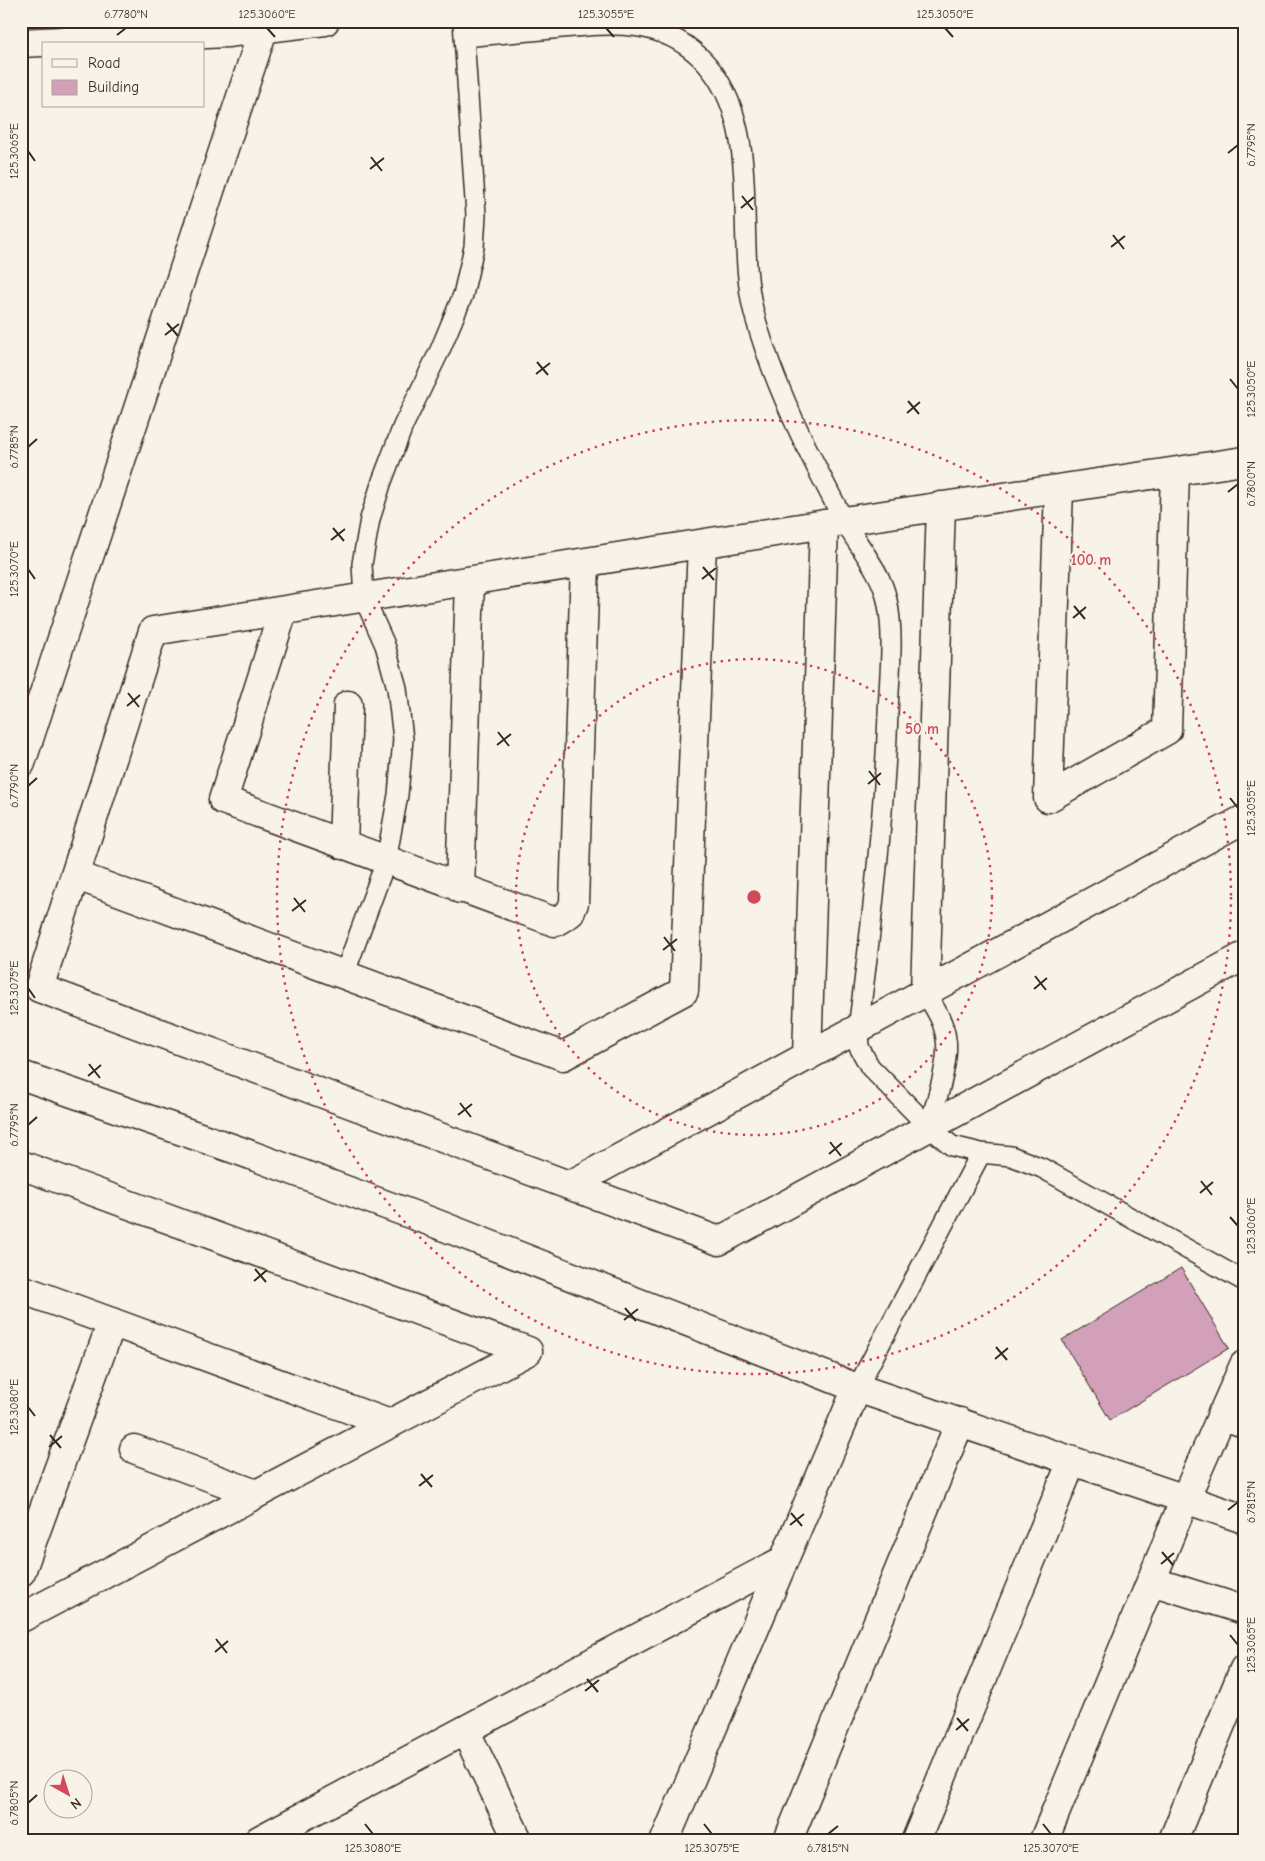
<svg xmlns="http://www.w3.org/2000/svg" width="1265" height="1861" viewBox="0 0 1265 1861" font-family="'Comic Neue',sans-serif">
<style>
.building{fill:#d3a0ba;stroke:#3b2a1e}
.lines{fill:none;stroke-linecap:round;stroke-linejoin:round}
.service-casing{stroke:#3b2a1e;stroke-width:22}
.minor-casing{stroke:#3b2a1e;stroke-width:31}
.tertiary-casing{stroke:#3b2a1e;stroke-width:31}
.service{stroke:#f7f3e8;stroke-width:19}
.minor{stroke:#f7f3e8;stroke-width:28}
.tertiary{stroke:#f7f3e8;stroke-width:28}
.ticks{fill:none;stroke:#3b2a1e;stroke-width:2}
.ring{fill:none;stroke:#d1495b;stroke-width:2.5;stroke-dasharray:2.5 5}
.centre{fill:#d1495b;stroke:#f7f3e8;stroke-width:2.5}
.ring-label{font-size:15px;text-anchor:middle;font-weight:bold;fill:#d1495b;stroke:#f7f3e8;stroke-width:4;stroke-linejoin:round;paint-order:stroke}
.neatline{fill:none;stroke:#3b2a1e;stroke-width:2}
.ticks-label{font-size:12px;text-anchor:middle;fill:#3b2a1e}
</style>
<rect width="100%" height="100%" fill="#f7f3e8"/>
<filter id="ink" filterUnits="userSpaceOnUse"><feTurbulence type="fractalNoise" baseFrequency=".02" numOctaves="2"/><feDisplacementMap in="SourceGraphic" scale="10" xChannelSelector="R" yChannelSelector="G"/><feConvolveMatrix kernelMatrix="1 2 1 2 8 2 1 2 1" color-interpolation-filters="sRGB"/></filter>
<g filter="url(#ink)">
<!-- building -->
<path class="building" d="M 1181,1268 L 1229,1348 L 1110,1420 L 1062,1340 Z"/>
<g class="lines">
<!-- service casing -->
<g class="service-casing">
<path id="service" d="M 464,37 C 493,34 523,32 552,29 C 606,24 658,16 701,58 C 766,123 733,233 754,313 C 773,384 808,452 842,517 C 856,544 881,570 887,600 C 895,636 889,677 888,714 C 884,820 872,924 858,1029 L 859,1047 L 870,1067 L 929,1127 L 952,1146 L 981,1153 L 1011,1156 L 1042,1168 L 1244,1281
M 344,975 L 386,861 L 398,795 L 403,739 L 397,688 L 385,645 L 364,598 L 362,564 L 370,519 L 382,481 L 403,426 L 440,350 L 463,295 L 474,247 L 476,215 L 463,21
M 925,992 C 934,1007 944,1021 946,1039 C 950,1061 935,1104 929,1127
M 857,1388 L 981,1153"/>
</g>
<!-- minor casing -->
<g class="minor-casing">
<path id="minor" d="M 1244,461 L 844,521 L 153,631 L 39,988 L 719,1241 L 1244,956
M 283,611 L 223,800 L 555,922 L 570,913 L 574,903 L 585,563
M 21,763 L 263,30
M 1048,798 L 1167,730 L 1175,472
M 1048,798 L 1059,489
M 343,845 L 348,705
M 75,875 L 563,1056 L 684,991 L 702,544
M 460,889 L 470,581
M 925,992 L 941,506
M 807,1057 L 824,524
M 21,1075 L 240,1151 L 432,1222 L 857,1388 L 1244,1519
M 21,1165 L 528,1351
M 570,1185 L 1244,819
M 21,1289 L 390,1424
M 1221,1415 L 1244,1423
M 134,1449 L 256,1494
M 21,1572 L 112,1322
M 1151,1581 L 1244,1610
M 21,1618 L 528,1351
M 465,1730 L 518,1840
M 259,1840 L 784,1560
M 665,1840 L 857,1388
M 788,1840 L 960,1422
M 916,1840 L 1072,1461
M 1044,1840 L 1185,1499 L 1244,1365
M 1173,1840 L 1244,1669"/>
</g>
<!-- tertiary casing -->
<g class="tertiary-casing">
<path id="tertiary" d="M 21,43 L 227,33 L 325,21"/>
</g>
<!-- service -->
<use href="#service" class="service"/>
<!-- minor -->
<use href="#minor" class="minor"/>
<!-- tertiary -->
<use href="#tertiary" class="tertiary"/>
</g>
</g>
<!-- ticks -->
<path class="ticks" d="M 267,28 L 275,37M 606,28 L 614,37M 945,28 L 953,37M 117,35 L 126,28M 28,151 L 35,161M 1228,153 L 1238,145M 371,157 L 382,171M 370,169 L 384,158M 742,196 L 753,210M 741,208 L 754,197M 1113,235 L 1124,249M 1111,247 L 1125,236M 167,323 L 178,336M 165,335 L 179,324M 537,362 L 548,375M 536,374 L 550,363M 1230,379 L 1238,389M 908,401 L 919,414M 907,413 L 920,402M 28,447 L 37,439M 1228,492 L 1238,484M 333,528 L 344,541M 331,540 L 345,529M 703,567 L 714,580M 28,569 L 35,579M 702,579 L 716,568M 1074,606 L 1085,619M 1073,618 L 1086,607M 128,693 L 139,707M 127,706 L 140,695M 498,732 L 509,746M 497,745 L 511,734M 869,771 L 880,785M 868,784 L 881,773M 28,786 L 37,778M 1230,798 L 1238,808M 294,898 L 305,912M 292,911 L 306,900M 664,937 L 675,951M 663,950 L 677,939M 1035,976 L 1046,990M 28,988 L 35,998M 1034,989 L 1047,978M 89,1064 L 100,1078M 88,1076 L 101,1065M 460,1103 L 471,1117M 458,1115 L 472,1104M 28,1125 L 37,1117M 830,1142 L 841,1156M 829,1154 L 842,1143M 1201,1181 L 1212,1195M 1200,1193 L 1213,1182M 1230,1217 L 1238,1226M 255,1269 L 266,1282M 254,1281 L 267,1270M 625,1308 L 636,1321M 624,1320 L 638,1309M 996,1347 L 1007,1360M 995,1359 L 1008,1348M 28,1407 L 35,1416M 50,1435 L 61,1448M 49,1447 L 62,1436M 421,1474 L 432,1487M 419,1486 L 433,1475M 1228,1510 L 1238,1502M 791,1513 L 802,1526M 790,1525 L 804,1514M 1162,1552 L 1173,1565M 1161,1564 L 1174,1553M 1230,1635 L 1238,1645M 216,1639 L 227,1653M 215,1652 L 228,1641M 587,1679 L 598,1692M 585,1691 L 599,1680M 957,1718 L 968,1731M 956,1730 L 969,1719M 28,1803 L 37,1795M 365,1824 L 373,1834M 704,1824 L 712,1834M 1043,1824 L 1051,1834M 828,1834 L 838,1826"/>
<!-- distance rings -->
<g class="ring">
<circle cx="754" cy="897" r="238"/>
<circle cx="754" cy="897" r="477"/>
</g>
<circle cx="754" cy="897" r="8" class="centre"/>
<g class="ring-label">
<text x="1091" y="565">100 m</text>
<text x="922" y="734">50 m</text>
</g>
<!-- margin -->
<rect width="1265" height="1861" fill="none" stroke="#f7f3e8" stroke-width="55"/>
<!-- legend -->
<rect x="42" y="42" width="162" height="65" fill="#f7f3e8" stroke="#aca397"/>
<rect x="52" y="59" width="25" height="8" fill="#f7f3e8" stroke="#aca397"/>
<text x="88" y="68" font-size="15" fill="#3b2a1e">Road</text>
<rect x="52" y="80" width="25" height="15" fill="#d3a0ba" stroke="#aca397"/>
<text x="88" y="92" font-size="15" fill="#3b2a1e">Building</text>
<!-- north arrow -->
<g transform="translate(68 1794) rotate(141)"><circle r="24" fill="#f7f3e8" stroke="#aca397"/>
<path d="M0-4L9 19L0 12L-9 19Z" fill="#d1495b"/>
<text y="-8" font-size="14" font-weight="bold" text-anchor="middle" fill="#3b2a1e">N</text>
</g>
<rect x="28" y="28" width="1210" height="1806" class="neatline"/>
<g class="ticks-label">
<text x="126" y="18">6.7780°N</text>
<text x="267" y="18">125.3060°E</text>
<text x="606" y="18">125.3055°E</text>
<text x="945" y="18">125.3050°E</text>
<text transform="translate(1251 145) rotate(-90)" y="4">6.7795°N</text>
<text transform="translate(14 151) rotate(-90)" y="4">125.3065°E</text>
<text transform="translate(1251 389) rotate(-90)" y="4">125.3050°E</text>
<text transform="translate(14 447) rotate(-90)" y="4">6.7785°N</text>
<text transform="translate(1251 484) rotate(-90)" y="4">6.7800°N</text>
<text transform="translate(14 569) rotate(-90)" y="4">125.3070°E</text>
<text transform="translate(14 786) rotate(-90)" y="4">6.7790°N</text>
<text transform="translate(1251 808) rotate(-90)" y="4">125.3055°E</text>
<text transform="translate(14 988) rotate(-90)" y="4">125.3075°E</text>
<text transform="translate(14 1125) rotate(-90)" y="4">6.7795°N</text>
<text transform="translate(1251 1226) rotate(-90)" y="4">125.3060°E</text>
<text transform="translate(14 1407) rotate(-90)" y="4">125.3080°E</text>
<text transform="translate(1251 1502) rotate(-90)" y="4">6.7815°N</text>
<text transform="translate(1251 1645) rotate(-90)" y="4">125.3065°E</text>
<text transform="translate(14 1803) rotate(-90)" y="4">6.7805°N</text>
<text x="373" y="1852">125.3080°E</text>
<text x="712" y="1852">125.3075°E</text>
<text x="828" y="1852">6.7815°N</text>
<text x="1051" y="1852">125.3070°E</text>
</g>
</svg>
